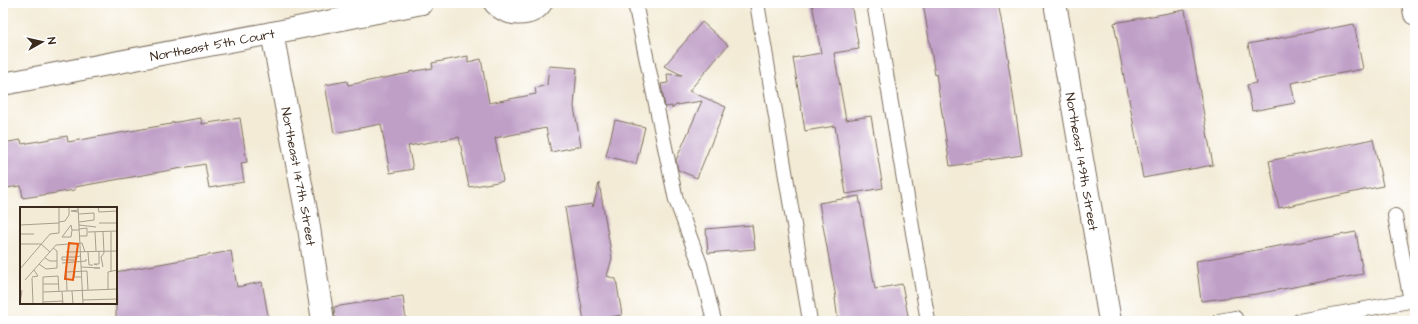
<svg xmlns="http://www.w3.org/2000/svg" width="1418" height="324" viewBox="0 0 1418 324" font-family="'Architects Daughter',sans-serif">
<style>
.building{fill:#c09fc7}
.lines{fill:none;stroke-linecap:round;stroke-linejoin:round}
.service-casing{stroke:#7b6e5e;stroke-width:16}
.minor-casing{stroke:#7b6e5e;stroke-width:24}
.service{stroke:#fff;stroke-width:14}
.minor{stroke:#fff;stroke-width:22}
.labels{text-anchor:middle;stroke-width:4;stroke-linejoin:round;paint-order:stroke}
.street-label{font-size:13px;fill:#3b2a1e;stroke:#fff}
.inset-road{fill:none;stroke:#a99e8c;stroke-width:1}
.view{fill:#e8590c;fill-opacity:0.15;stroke:#e8590c;stroke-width:2}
.inset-edge{fill:none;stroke:#3b2a1e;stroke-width:2}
</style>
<rect width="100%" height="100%" fill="#fff"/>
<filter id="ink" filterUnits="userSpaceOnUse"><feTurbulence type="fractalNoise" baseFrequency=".025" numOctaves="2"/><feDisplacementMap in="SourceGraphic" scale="8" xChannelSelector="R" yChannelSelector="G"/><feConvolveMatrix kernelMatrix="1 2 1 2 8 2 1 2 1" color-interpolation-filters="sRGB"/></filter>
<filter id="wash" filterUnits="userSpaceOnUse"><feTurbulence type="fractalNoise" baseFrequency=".012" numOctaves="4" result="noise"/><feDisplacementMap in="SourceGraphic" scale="16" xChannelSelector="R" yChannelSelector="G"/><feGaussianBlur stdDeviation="0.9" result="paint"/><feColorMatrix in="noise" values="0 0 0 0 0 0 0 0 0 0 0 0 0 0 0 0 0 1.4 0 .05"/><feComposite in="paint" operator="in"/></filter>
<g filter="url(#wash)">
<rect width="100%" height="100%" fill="#f3ebd6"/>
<g id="blocks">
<!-- building -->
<path class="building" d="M 812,3 L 851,3 L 859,49 L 834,53 L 846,120 L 871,116 L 883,188 L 846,194 L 835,126 L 805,131 L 793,58 L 821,53 Z
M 923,3 L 998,3 L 1009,62 L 1008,62 L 1022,155 L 950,166 L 936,74 L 935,75 Z
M 1185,10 L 1213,165 L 1143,178 L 1127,88 L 1126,88 L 1114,23 Z
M 702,22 L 728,45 L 689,91 L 726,107 L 697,178 L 678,170 L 676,160 L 702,101 L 676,105 L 672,109 L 672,106 L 665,107 L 661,84 L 668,83 L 667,74 L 682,75 L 664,66 Z
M 1354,24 L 1363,69 L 1291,83 L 1295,103 L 1252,111 L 1247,85 L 1256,83 L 1248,44 Z
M 468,56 L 468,62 L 481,59 L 489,103 L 536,94 L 535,88 L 547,85 L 549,66 L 577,68 L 574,107 L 581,146 L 551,152 L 546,128 L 495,138 L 503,181 L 469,187 L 459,137 L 408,146 L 413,169 L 390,173 L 381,124 L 334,133 L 325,85 L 347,81 L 348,85 L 410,73 L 409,72 L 433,68 L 432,63 Z
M 201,118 L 202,124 L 240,118 L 247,162 L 241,163 L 244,182 L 209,188 L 205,164 L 75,187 L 75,190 L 23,198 L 21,186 L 6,188 L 3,169 L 3,143 L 21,140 L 22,144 L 67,136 L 68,142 L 171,124 L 171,123 Z
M 615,120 L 645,127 L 636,164 L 606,156 Z
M 1373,139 L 1383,186 L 1279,208 L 1269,161 Z
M 599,183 L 612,258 L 607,276 L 616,279 L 622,315 L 584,321 L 565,208 L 592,204 L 593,207 Z
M 859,196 L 875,289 L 902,284 L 909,321 L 838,321 L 835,298 L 836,298 L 819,203 Z
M 752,225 L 755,249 L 708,253 L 706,229 Z
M 1356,232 L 1363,274 L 1256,294 L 1201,301 L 1196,261 Z
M 231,251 L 237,287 L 262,282 L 269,321 L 116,321 L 116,272 Z
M 403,296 L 406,321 L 335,321 L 334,307 Z"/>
</g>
</g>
<g filter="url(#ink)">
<use href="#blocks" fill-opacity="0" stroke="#7b6e5e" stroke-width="1"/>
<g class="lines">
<!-- service casing -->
<g class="service-casing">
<path id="service" d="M 635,3 L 676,200 L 700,264 L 714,321
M 757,3 L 810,321
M 874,3 L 928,321
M 1395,216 L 1411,301
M 1219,321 L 1235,318 L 1236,321
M 1299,321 L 1415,300"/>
</g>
<!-- minor casing -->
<g class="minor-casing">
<g id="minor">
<path d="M 495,3 C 507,16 530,18 541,3"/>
<path id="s1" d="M 1055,3 L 1110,321"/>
<path d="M 1413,3 L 1415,14"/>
<path id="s2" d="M 272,33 L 308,221 L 323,321"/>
<path id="s3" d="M 3,84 L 272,33 L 422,3"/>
</g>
</g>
<!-- service -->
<use href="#service" class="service"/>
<!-- minor -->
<use href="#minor" class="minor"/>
</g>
</g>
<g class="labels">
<!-- street labels -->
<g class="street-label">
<text dy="5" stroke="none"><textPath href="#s3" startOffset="213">Northeast 5th Court</textPath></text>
<text dy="5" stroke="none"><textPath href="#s1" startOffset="161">Northeast 149th Street</textPath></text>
<text dy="5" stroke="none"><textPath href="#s2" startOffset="146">Northeast 147th Street</textPath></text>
</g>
</g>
<!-- overview -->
<g transform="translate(20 207)">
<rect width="97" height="97" fill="#f3ebd6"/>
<path class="inset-road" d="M 58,0 L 63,97M 78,0 L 79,5 L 97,4M 58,5 L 51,4 L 58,3M 59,7 L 74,6 L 74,13 L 59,15M 39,15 L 45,14 L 49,8 L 49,0M 79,16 L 97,16M 0,18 L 39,16M 59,18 L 76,20M 59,22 L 67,21 L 67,29 L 60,29M 52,23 L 51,30 L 42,30 L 51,18 L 52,23 L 59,23M 68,25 L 97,24M 75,25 L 76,44M 91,25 L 91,64M 0,27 L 14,27M 0,37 L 21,37M 21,37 L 30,45M 46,45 L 97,44M 68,45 L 69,58 L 73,58M 56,50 L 56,53 L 42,53 L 42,50 L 56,50 L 60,49M 25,51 L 30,54 L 37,54M 42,56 L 66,54 L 66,52M 19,57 L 26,62 L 37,61 L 37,44 L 33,41M 77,58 L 74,57 L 79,57 L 79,44M 46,59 L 47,84M 61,60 L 80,61 L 74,61M 83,60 L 81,50 L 84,46 L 83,25M 0,62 L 30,27 L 39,26 L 39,0M 46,65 L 67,64 L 68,83M 55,65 L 54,70 L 61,70M 12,70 L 18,69 L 14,63M 12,71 L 13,97M 5,73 L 36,38 L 62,36 L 65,45M 23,77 L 39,77M 88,83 L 88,65 L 97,63M 52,84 L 53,97M 23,85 L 97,82M 42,85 L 43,97M 63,93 L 97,92M 23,95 L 43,94M 0,97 L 2,83M 23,97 L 23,70 L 38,69 L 39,85"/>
<path class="view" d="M 49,36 L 58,37 L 53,73 L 45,72 Z"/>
<rect width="97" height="97" class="inset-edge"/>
</g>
<!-- margin -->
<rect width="1418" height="324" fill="none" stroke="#fff" stroke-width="16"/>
<!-- north arrow -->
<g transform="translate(42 42) rotate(82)" stroke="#ffffff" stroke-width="3" paint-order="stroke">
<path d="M0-3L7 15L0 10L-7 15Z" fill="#3b2a1e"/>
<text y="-6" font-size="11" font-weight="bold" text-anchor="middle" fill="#3b2a1e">N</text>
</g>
</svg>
